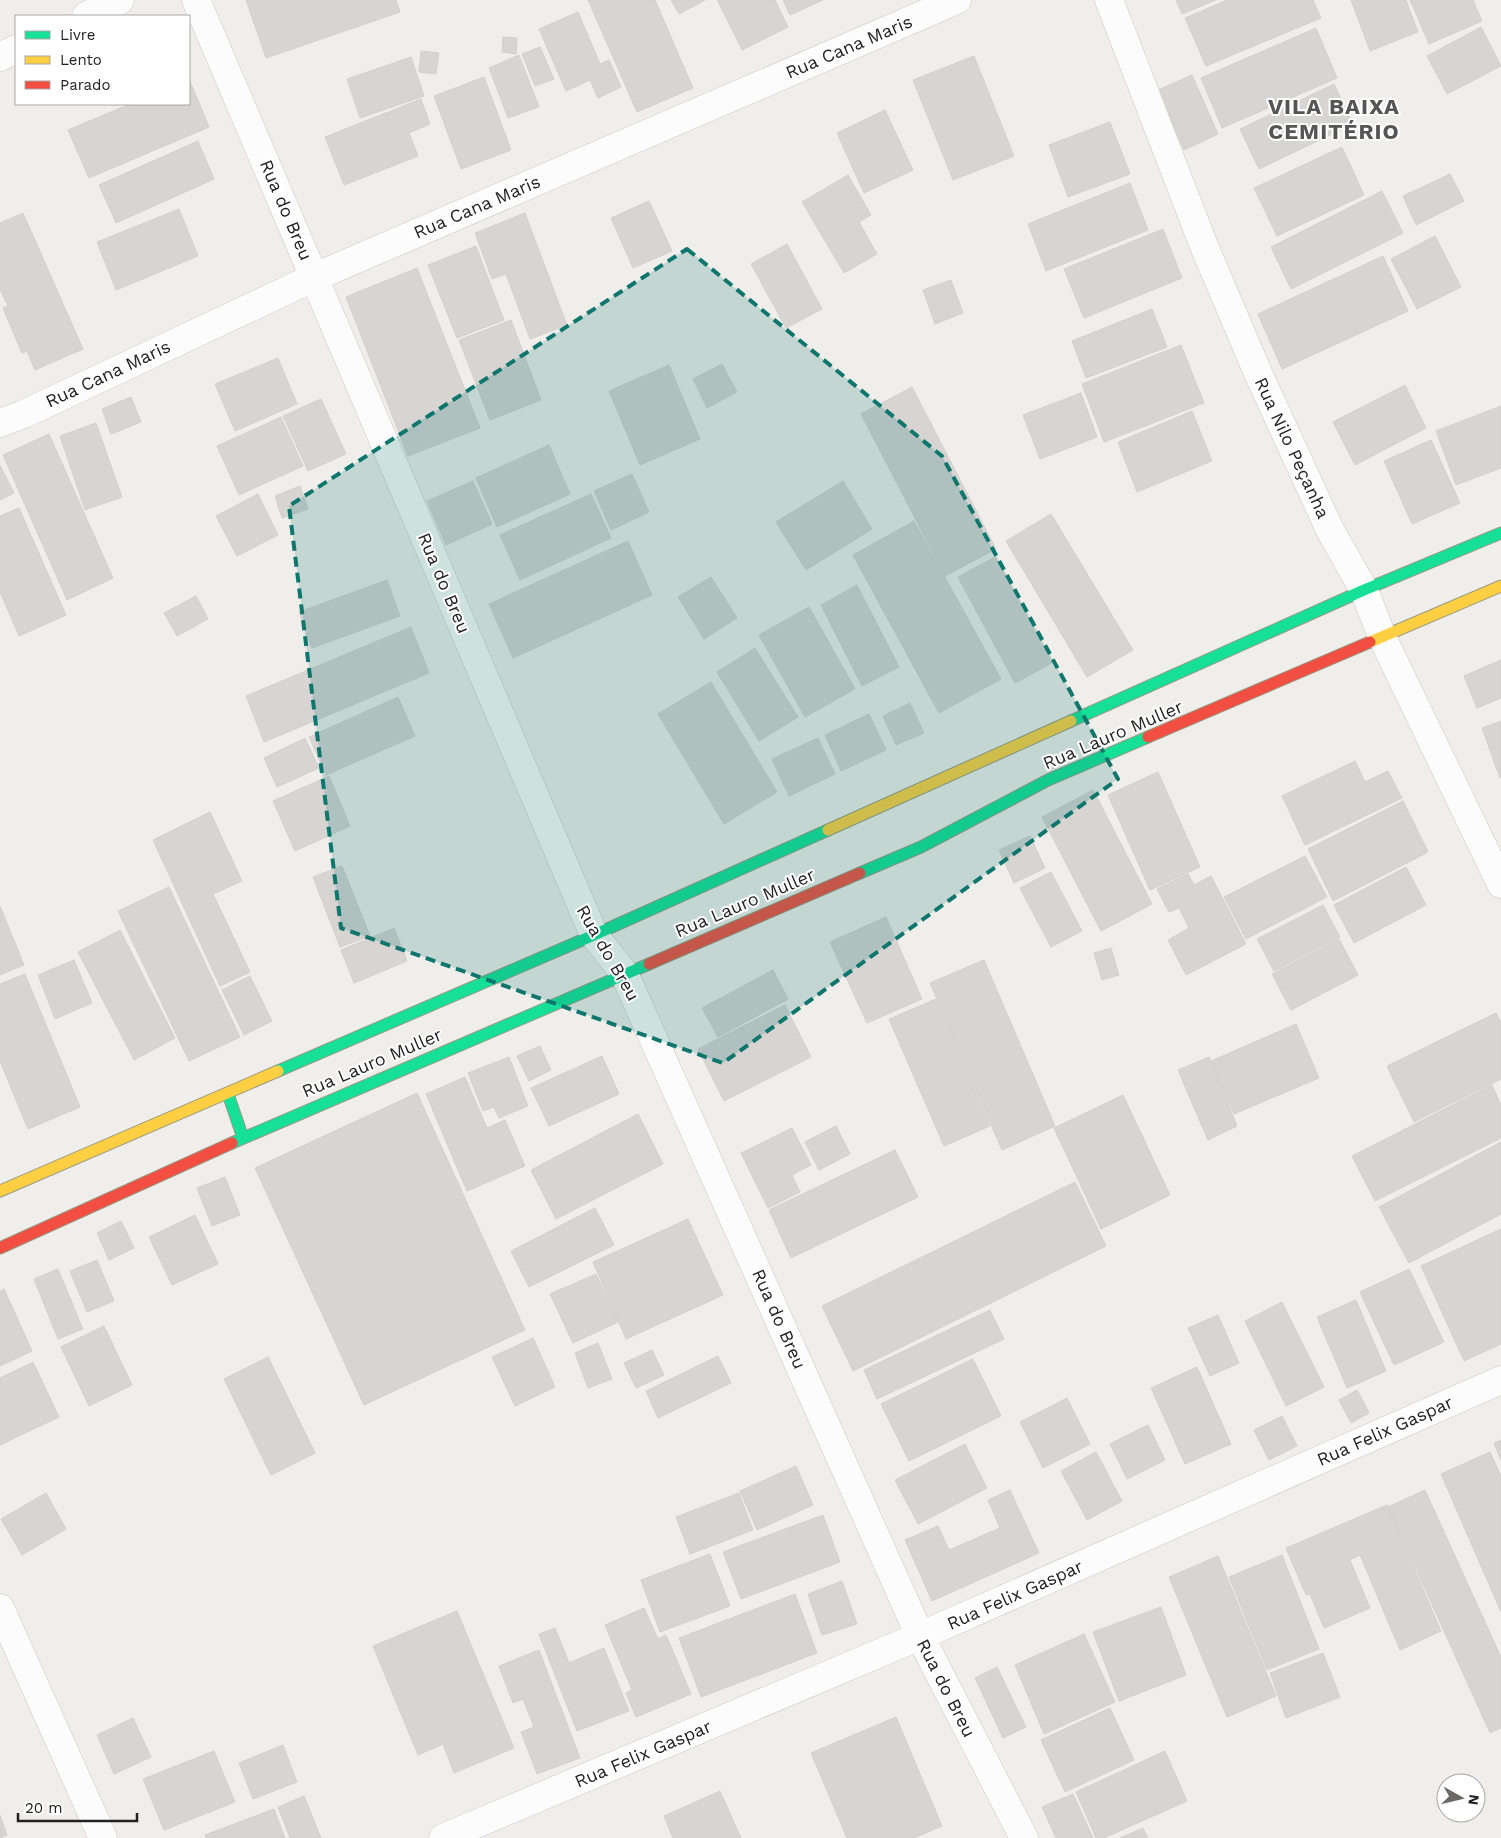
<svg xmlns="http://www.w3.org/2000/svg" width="1501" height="1838" viewBox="0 0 1501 1838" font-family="'Work Sans',sans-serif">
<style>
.building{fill:#d7d4d2;stroke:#d3d0cc}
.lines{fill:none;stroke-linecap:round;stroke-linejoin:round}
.street-casing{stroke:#c9c8c7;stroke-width:29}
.fast-casing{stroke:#999a82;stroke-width:13}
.slow-casing{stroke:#999a82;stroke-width:13}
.jam-casing{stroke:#999a82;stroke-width:13}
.street{stroke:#fdfcfc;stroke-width:28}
.fast{stroke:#16e098;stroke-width:11}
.slow{stroke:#ffcf43;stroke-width:11}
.jam{stroke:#f24e42;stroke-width:11}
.marked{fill:#0f766e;fill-opacity:0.2;stroke:#0f766e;stroke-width:4;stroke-dasharray:10 6;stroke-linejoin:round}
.labels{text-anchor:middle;stroke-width:4;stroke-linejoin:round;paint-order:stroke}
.street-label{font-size:18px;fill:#222;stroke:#fff}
.district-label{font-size:22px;font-weight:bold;letter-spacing:1px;fill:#555;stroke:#fff}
</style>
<rect width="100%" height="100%" fill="#f0eeeb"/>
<!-- building -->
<path class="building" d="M 246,0 L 396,0 L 400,12 L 266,58 Z
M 588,0 L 655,0 L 693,88 L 637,112 Z
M 671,0 L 705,0 L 679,14 Z
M 717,0 L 775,0 L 788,27 L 742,50 Z
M 783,0 L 823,0 L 790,15 Z
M 1176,0 L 1216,0 L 1182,14 Z
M 1227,0 L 1313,0 L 1321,18 L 1206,66 L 1185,18 Z
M 1351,0 L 1406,0 L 1418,32 L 1370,51 Z
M 1410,0 L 1473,0 L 1482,21 L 1429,44 Z
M 578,12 L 600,64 L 609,60 L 621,87 L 598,98 L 590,80 L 566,91 L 539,29 Z
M 1481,27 L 1501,66 L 1447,94 L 1427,56 Z
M 1316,28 L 1337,78 L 1222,128 L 1201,78 Z
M 503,37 L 517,38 L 516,54 L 502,52 Z
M 540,47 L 554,79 L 535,86 L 522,54 Z
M 421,51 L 439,53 L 436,74 L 419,72 Z
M 519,55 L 539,107 L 508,118 L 489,68 Z
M 974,56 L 1014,156 L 953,180 L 913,80 Z
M 411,57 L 424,96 L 360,118 L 347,79 Z
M 1192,75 L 1218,134 L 1184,150 L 1158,90 Z
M 484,77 L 511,150 L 461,169 L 434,96 Z
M 189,79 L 209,127 L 89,178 L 68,130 L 130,104 L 189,104 Z
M 1334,84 L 1353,124 L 1259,169 L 1240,129 Z
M 421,99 L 430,124 L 409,133 L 418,156 L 344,185 L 325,137 Z
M 885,110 L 913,170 L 864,193 L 837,133 Z
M 1110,122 L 1130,174 L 1068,197 L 1049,145 Z
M 198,141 L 214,179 L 116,223 L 99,185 Z
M 1342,147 L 1364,195 L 1277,236 L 1254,188 Z
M 1450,174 L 1464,201 L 1416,225 L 1403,196 Z
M 848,175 L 871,215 L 859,222 L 877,254 L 844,273 L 802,202 Z
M 1130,183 L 1148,230 L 1046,271 L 1028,224 Z
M 1382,191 L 1403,233 L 1291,289 L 1271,247 Z
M 649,201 L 672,251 L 633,268 L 611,218 Z
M 179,209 L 198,256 L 116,290 L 97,242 Z
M 23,213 L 83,349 L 35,370 L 27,351 L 22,353 L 3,308 L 8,306 L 0,289 L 0,223 Z
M 525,213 L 567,325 L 530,339 L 506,274 L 492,279 L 475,233 Z
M 1163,229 L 1182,278 L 1084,318 L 1064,269 Z
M 1435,236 L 1461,287 L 1417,309 L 1391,259 Z
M 787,244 L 822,309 L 786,328 L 751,264 Z
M 476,246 L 504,320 L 457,338 L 428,265 Z
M 1383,256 L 1408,311 L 1282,369 L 1258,314 Z
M 417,268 L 480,428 L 408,456 L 346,297 Z
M 951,280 L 963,313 L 935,324 L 923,290 Z
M 1152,309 L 1167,347 L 1086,378 L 1072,341 Z
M 511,320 L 541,400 L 490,420 L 459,340 Z
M 1181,345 L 1204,403 L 1104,442 L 1082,384 Z
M 278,358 L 297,404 L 235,431 L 215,384 Z
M 722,364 L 737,392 L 707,408 L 693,379 Z
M 669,365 L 700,439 L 640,465 L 609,391 Z
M 1405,385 L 1426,428 L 1355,465 L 1333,422 Z
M 912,387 L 996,549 L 945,576 L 861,414 Z
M 1081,393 L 1097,437 L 1040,459 L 1023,415 Z
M 131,397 L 141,422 L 111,434 L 102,409 Z
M 321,399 L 346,454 L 308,471 L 283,416 Z
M 1501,406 L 1501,468 L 1456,485 L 1436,431 Z
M 1192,411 L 1212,461 L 1137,492 L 1118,442 Z
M 281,417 L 303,466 L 239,495 L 217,446 Z
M 96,423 L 122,497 L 85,510 L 60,436 Z
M 49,434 L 113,578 L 67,600 L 3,455 Z
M 1431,440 L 1460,503 L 1412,524 L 1384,461 Z
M 549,445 L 570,494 L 497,527 L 476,478 Z
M 0,465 L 14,493 L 0,500 Z
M 632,474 L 649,512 L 611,530 L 594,491 Z
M 473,481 L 492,524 L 446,545 L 427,501 Z
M 843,481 L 872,529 L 806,570 L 776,522 Z
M 300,486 L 308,509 L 282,518 L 275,496 Z
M 258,494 L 278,535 L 237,556 L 216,516 Z
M 591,494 L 611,538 L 520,580 L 500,535 Z
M 19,508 L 66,615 L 19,636 L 0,592 L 0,516 Z
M 1051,514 L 1133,650 L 1087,677 L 1006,541 Z
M 914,521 L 1001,679 L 939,713 L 853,555 Z
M 628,541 L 652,595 L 513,658 L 489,604 Z
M 995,557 L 1052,663 L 1015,683 L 958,577 Z
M 711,577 L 737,618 L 704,639 L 678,597 Z
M 387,580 L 400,616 L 312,648 L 299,612 Z
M 857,585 L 899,667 L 862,686 L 821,605 Z
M 196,596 L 208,619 L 177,636 L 164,613 Z
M 809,607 L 855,689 L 805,717 L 759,635 Z
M 411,627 L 429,673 L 264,742 L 246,696 Z
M 755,648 L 798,717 L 759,741 L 717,672 Z
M 1501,660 L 1501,698 L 1477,708 L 1464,676 Z
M 711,682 L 777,792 L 724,824 L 658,714 Z
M 398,697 L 415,736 L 326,775 L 309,737 Z
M 910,703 L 924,733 L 896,745 L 883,716 Z
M 869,714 L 886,750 L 841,771 L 825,735 Z
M 1501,721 L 1501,777 L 1500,778 L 1482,728 Z
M 305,738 L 319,768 L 277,787 L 264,758 Z
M 818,738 L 835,774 L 789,796 L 772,759 Z
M 1355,761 L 1365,782 L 1388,771 L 1402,798 L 1305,845 L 1282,796 Z
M 1158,772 L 1200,867 L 1150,890 L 1108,795 Z
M 329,776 L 350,826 L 295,851 L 273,801 Z
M 1093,790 L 1152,904 L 1101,931 L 1042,817 Z
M 1403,801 L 1428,852 L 1333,901 L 1308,849 Z
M 210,812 L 242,881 L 213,894 L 250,972 L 220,986 L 153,840 Z
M 1030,836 L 1045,868 L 1014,883 L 999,850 Z
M 1305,856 L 1327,897 L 1246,939 L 1224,897 Z
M 342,866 L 370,936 L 340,947 L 313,877 Z
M 1406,867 L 1426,905 L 1354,943 L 1334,905 Z
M 1051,872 L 1082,931 L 1051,947 L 1020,888 Z
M 1188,874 L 1194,885 L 1211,876 L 1246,944 L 1186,975 L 1168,940 L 1189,928 L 1179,908 L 1169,912 L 1157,889 Z
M 169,887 L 240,1037 L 189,1061 L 118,911 Z
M 1323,905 L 1340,937 L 1274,971 L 1257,939 Z
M 0,906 L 24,965 L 0,975 Z
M 886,917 L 922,999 L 867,1023 L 830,942 Z
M 394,928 L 407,961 L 354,983 L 341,950 Z
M 120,930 L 175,1038 L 134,1060 L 78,952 Z
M 1339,939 L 1358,975 L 1291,1010 L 1272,974 Z
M 1111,948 L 1119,975 L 1102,980 L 1094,953 Z
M 74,960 L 92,1003 L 55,1019 L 38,975 Z
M 984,960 L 1055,1126 L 1002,1150 L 930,983 Z
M 773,970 L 788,999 L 718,1037 L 702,1008 Z
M 25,974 L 80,1107 L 28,1129 L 0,1061 L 0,984 Z
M 250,976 L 272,1021 L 244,1035 L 222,990 Z
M 936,999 L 990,1126 L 944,1146 L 889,1019 Z
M 785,1005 L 811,1057 L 724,1101 L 698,1049 Z
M 1496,1013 L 1501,1023 L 1501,1079 L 1414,1122 L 1387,1066 Z
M 1296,1024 L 1319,1078 L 1234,1114 L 1211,1061 Z
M 540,1046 L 551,1070 L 529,1081 L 517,1056 Z
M 602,1056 L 619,1094 L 549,1126 L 531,1088 Z
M 509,1057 L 528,1106 L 499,1118 L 494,1107 L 483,1111 L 468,1073 Z
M 1209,1057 L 1237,1126 L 1208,1140 L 1178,1070 Z
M 465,1077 L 487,1128 L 505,1120 L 525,1166 L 467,1191 L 426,1094 Z
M 1492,1085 L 1501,1105 L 1501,1138 L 1375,1201 L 1352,1156 Z
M 417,1093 L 525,1330 L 364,1405 L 255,1168 Z
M 1123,1095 L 1170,1195 L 1101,1229 L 1054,1128 Z
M 638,1114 L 663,1164 L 556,1219 L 531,1170 Z
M 836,1126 L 850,1154 L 819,1170 L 805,1142 Z
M 792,1128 L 811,1165 L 792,1175 L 800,1192 L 768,1208 L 741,1153 Z
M 1501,1142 L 1501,1214 L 1409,1263 L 1379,1207 Z
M 895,1150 L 918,1197 L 791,1258 L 769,1210 Z
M 225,1177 L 240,1215 L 212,1226 L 197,1188 Z
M 1075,1182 L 1106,1246 L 853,1371 L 822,1306 Z
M 595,1208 L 614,1245 L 529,1287 L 511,1251 Z
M 195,1215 L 218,1264 L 172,1285 L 149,1237 Z
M 688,1219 L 723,1295 L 626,1339 L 593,1262 Z
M 121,1221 L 134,1248 L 109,1260 L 97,1233 Z
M 1501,1229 L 1501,1344 L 1464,1361 L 1421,1266 Z
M 97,1260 L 114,1301 L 87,1312 L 70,1271 Z
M 58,1269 L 83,1329 L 58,1339 L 34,1279 Z
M 1409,1269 L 1444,1342 L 1394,1365 L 1360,1292 Z
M 596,1274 L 618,1322 L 573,1343 L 550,1294 Z
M 4,1289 L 32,1351 L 0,1366 L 0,1291 Z
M 1356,1300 L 1386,1371 L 1347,1388 L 1317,1317 Z
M 1282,1302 L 1324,1387 L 1286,1406 L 1245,1321 Z
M 990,1310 L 1004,1339 L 877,1399 L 864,1370 Z
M 1218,1315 L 1239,1363 L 1210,1376 L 1188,1328 Z
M 104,1326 L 132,1385 L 89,1406 L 61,1347 Z
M 533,1338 L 555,1387 L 515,1406 L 492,1357 Z
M 598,1343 L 612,1379 L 588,1388 L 575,1353 Z
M 652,1350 L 664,1375 L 636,1388 L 624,1363 Z
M 718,1356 L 731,1383 L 658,1418 L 646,1391 Z
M 268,1357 L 315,1453 L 271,1475 L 224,1379 Z
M 973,1359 L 1001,1416 L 909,1461 L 881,1404 Z
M 33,1362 L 59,1417 L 0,1445 L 0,1378 Z
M 1197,1367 L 1231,1444 L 1185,1464 L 1151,1388 Z
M 1357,1390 L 1369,1413 L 1351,1423 L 1339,1400 Z
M 1067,1398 L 1090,1444 L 1043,1468 L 1020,1422 Z
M 1282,1416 L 1297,1446 L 1269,1460 L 1254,1430 Z
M 1148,1425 L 1165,1460 L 1127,1479 L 1110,1444 Z
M 1501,1440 L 1501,1460 L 1494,1443 Z
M 965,1444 L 987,1488 L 918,1524 L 895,1480 Z
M 1096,1452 L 1122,1501 L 1087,1520 L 1061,1471 Z
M 1490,1452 L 1501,1476 L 1501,1612 L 1441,1474 Z
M 796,1466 L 813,1505 L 757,1530 L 740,1491 Z
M 1010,1490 L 1039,1553 L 932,1601 L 905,1540 L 938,1526 L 949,1550 L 1000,1528 L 988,1500 Z
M 1425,1490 L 1501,1657 L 1501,1728 L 1490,1733 L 1388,1507 Z
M 46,1493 L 66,1529 L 22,1555 L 1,1519 Z
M 739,1493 L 753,1530 L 690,1554 L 676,1517 Z
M 1387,1505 L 1441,1631 L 1400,1650 L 1360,1555 L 1350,1560 L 1370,1608 L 1324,1628 L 1310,1594 L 1306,1595 L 1286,1548 Z
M 823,1515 L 840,1562 L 741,1599 L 723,1552 Z
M 710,1554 L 730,1606 L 660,1632 L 641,1580 Z
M 1282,1555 L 1319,1649 L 1267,1670 L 1229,1577 Z
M 1218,1556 L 1276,1696 L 1227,1717 L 1169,1577 Z
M 842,1581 L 857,1624 L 822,1635 L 808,1594 Z
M 795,1594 L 817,1653 L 701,1697 L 679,1638 Z
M 1161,1607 L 1186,1675 L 1119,1701 L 1093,1632 Z
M 644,1608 L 658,1639 L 666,1635 L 691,1694 L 636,1717 L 626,1693 L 632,1690 L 605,1625 Z
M 457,1611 L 514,1748 L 454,1773 L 443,1744 L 418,1755 L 373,1646 Z
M 555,1628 L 569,1663 L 604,1648 L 629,1711 L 577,1731 L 539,1634 Z
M 1084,1634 L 1115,1702 L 1044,1734 L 1015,1665 Z
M 539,1650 L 580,1758 L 537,1774 L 521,1732 L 534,1727 L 523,1699 L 513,1703 L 499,1666 Z
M 1323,1653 L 1340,1697 L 1286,1718 L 1270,1673 Z
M 997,1667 L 1026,1727 L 1003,1738 L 975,1678 Z
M 1110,1708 L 1134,1760 L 1065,1792 L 1041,1740 Z
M 896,1717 L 942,1826 L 914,1838 L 847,1838 L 811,1753 Z
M 133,1718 L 151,1757 L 114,1774 L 97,1735 Z
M 283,1745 L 297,1782 L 253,1799 L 239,1763 Z
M 214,1751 L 235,1802 L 164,1830 L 143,1779 Z
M 1165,1751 L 1187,1801 L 1104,1838 L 1096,1838 L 1076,1792 Z
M 720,1791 L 741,1838 L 673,1838 L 664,1816 Z
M 1073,1794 L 1093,1838 L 1056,1838 L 1042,1807 Z
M 304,1796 L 321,1838 L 290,1838 L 278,1807 Z
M 274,1809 L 285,1838 L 206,1838 L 205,1835 Z
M 0,1815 L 7,1835 L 0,1838 Z
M 1143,1828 L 1148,1838 L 1120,1838 Z"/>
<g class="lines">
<!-- street casing -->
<g class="street-casing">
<path id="street" d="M 196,0 L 594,935 L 624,973 L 920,1636 L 1024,1838
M 1109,0 L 1204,246 L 1258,373 L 1330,530 L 1364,590 L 1383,639 L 1501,884
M 86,16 L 120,0
M 0,57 L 16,49
M 0,423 L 24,414 L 315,277 L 957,0
M 0,1608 L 103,1838
M 443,1838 L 920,1636 L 1501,1380"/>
</g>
<!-- fast casing -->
<g class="fast-casing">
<path id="fast" d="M 1071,721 L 1364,590 L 1501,533
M 860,873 L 921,847 L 1048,780 L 1148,737
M 278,1071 L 594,935 L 828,830
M 228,1094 L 243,1138
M 232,1143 L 649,964"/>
</g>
<!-- slow casing -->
<g class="slow-casing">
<path id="slow" d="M 1370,642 L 1501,586
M 828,830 L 1071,721
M 0,1191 L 278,1071"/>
</g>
<!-- jam casing -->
<g class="jam-casing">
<path id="jam" d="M 1148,737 L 1370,642
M 649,964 L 860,873
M 0,1248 L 232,1143"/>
</g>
<!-- street -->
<use href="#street" class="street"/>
<!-- fast -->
<use href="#fast" class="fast"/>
<!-- slow -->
<use href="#slow" class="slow"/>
<!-- jam -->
<use href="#jam" class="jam"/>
</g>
<!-- marked area -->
<path class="marked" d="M 687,249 L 942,456 L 1118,779 L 723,1063 L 341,928 L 289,506 Z"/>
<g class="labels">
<!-- street labels -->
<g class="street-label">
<text transform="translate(849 47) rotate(-23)" y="6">Rua Cana Maris</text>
<text transform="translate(477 207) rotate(-23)" y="6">Rua Cana Maris</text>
<text transform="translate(286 210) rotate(67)" y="6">Rua do Breu</text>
<text transform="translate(108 374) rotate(-25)" y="6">Rua Cana Maris</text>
<text transform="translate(1292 448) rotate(65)" y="6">Rua Nilo Peçanha</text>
<text transform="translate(444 583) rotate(67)" y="6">Rua do Breu</text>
<text transform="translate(1113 735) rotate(-23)" y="6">Rua Lauro Muller</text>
<text transform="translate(745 903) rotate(-23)" y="6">Rua Lauro Muller</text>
<text transform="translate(608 953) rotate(60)" y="6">Rua do Breu</text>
<text transform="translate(372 1063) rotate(-23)" y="6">Rua Lauro Muller</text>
<text transform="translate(779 1319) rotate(66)" y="6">Rua do Breu</text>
<text transform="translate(1385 1431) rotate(-24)" y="6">Rua Felix Gaspar</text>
<text transform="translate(1015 1595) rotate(-24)" y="6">Rua Felix Gaspar</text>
<text transform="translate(946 1688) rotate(63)" y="6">Rua do Breu</text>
<text transform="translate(643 1754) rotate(-23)" y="6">Rua Felix Gaspar</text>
</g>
<!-- district labels -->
<g class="district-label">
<text x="1334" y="114">VILA BAIXA<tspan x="1334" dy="25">CEMITÉRIO</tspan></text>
</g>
</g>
<!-- legend -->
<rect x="15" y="15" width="175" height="90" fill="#ffffff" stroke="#a7a7a7"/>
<rect x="25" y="31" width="25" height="8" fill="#16e098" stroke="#a7a7a7"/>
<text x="60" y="40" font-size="15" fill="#222222">Livre</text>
<rect x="25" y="56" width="25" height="8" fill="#ffcf43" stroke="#a7a7a7"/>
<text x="60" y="65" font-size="15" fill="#222222">Lento</text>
<rect x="25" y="81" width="25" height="8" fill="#f24e42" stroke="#a7a7a7"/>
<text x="60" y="90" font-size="15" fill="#222222">Parado</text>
<!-- north arrow -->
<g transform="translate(1461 1798) rotate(98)"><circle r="24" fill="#ffffff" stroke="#a7a7a7"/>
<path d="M0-4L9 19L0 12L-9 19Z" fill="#6a6968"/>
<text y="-8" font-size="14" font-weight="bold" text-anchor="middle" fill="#222222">N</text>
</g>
<!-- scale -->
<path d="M18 1813v8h119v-8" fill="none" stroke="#222222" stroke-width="2.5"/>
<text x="25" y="1813" font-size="15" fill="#222222" stroke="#ffffff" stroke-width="4" paint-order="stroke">20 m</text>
</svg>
